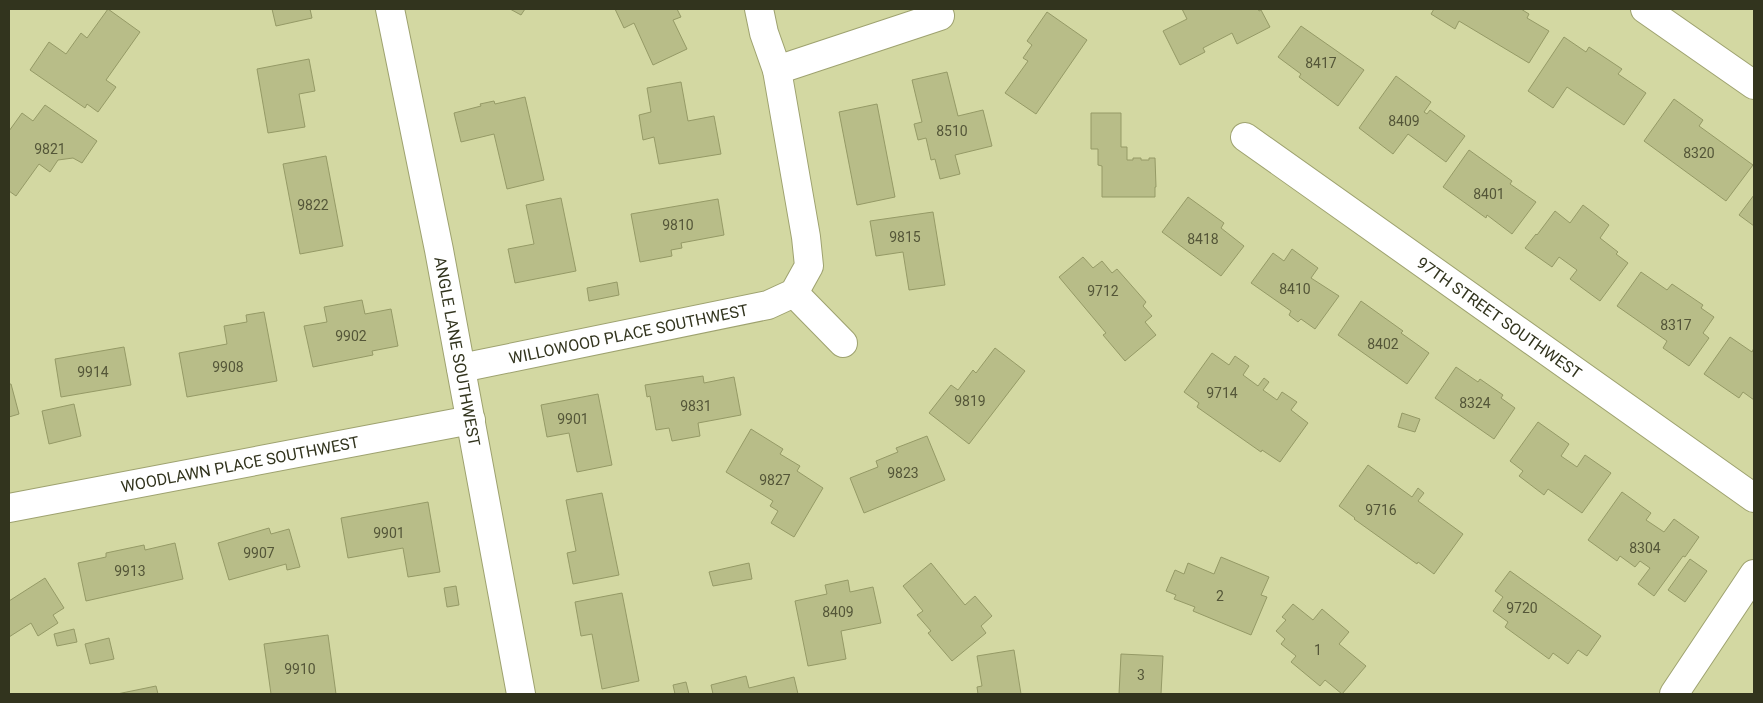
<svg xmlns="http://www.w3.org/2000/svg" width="1763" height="703" viewBox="0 0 1763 703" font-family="Roboto,sans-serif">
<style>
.building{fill:#b8bd88;stroke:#959a66}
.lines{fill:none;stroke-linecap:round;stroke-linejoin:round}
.minor-casing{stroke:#9ea26f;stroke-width:30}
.minor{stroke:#fff;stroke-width:28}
.labels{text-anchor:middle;stroke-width:4;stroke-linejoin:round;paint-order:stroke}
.number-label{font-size:14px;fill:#545638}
.street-label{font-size:16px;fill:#32341e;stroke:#d3d8a2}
</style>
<rect width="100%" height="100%" fill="#d3d8a2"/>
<!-- building -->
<path class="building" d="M 108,9 L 140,32 L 106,80 L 116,87 L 98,112 L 87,104 L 85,108 L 30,70 L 49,42 L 66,54 L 81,33 L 87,38 Z
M 272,9 L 310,9 L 312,18 L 276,26 Z
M 510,9 L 525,9 L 521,15 Z
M 615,9 L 677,9 L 681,17 L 673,20 L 687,49 L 653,65 L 634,23 L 624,28 Z
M 1182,9 L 1258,9 L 1259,11 L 1261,10 L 1270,27 L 1237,44 L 1232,33 L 1203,48 L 1205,52 L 1180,65 L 1163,31 L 1187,19 Z
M 1434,9 L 1521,9 L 1529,14 L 1527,18 L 1549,31 L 1529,63 L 1459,21 L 1455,29 L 1431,14 Z
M 1047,12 L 1087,40 L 1036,114 L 1005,93 L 1028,61 L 1023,58 L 1032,45 L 1027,41 Z
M 1301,26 L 1364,70 L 1338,106 L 1299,77 L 1301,74 L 1278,57 Z
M 1564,37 L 1586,52 L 1589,47 L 1622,69 L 1618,74 L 1646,93 L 1624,125 L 1567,87 L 1553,108 L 1528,91 Z
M 309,59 L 315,91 L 299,94 L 305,127 L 268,133 L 257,69 Z
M 947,72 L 958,116 L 983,110 L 992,146 L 955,155 L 960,174 L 940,179 L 935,159 L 931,160 L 926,138 L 918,140 L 914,124 L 922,122 L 912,80 Z
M 1396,76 L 1431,102 L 1424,112 L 1427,114 L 1430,110 L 1465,136 L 1446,162 L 1408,134 L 1393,154 L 1359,128 Z
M 681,82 L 688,121 L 714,116 L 721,154 L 659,164 L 654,137 L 643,140 L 639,115 L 651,112 L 647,88 Z
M 525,97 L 544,180 L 507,189 L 494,134 L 461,142 L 454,113 L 481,106 L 480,104 L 494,101 L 495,104 Z
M 1674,99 L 1703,120 L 1699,126 L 1753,165 L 1726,201 L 1644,141 Z
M 877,104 L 895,197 L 857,205 L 839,112 Z
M 45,105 L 97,141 L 82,163 L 73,158 L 58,160 L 50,172 L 39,164 L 16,196 L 9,191 L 9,131 L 22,113 L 33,121 Z
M 1091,113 L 1121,113 L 1121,147 L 1127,147 L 1127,160 L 1133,160 L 1133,158 L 1141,158 L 1141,160 L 1149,160 L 1149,158 L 1155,158 L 1156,187 L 1155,187 L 1155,197 L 1102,197 L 1102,166 L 1098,165 L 1098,149 L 1091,149 Z
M 1469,150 L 1512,181 L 1510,184 L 1536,202 L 1512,234 L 1487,215 L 1486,218 L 1443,187 Z
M 326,156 L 343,246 L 300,254 L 283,164 Z
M 1754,195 L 1754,226 L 1739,215 Z
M 1188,197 L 1224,223 L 1221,228 L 1244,246 L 1221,276 L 1162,232 Z
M 561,198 L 576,271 L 515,283 L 508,249 L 534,244 L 526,205 Z
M 718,199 L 724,235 L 681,243 L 682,248 L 671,250 L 672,256 L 640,262 L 631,214 Z
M 1583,205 L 1609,225 L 1600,238 L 1618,252 L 1616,254 L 1628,263 L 1600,301 L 1570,279 L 1577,270 L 1559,257 L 1552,267 L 1525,248 L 1536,234 L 1537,235 L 1555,211 L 1570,223 Z
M 933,212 L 945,285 L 909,290 L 903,252 L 876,256 L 870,221 Z
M 1292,249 L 1318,268 L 1311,278 L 1339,296 L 1315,329 L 1301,319 L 1298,322 L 1289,315 L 1291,311 L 1251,283 L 1273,253 L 1284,261 Z
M 1083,257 L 1093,268 L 1102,261 L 1112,273 L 1117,269 L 1146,302 L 1143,306 L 1152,316 L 1145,322 L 1156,335 L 1125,361 L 1103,335 L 1106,333 L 1059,277 Z
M 1641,272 L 1667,290 L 1672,284 L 1703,305 L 1701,308 L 1714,317 L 1703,333 L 1709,338 L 1689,366 L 1663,348 L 1667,341 L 1617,306 Z
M 617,282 L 619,295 L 589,301 L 587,288 Z
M 362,300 L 365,314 L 391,309 L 398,346 L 372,351 L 373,355 L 313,367 L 304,326 L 327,322 L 324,307 Z
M 1361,301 L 1403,331 L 1401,333 L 1429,353 L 1407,384 L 1338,335 Z
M 264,312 L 277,381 L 187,397 L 179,353 L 227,344 L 224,326 L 247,322 L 246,315 Z
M 1730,337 L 1752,352 L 1754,348 L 1754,400 L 1743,392 L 1739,398 L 1704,374 Z
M 124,347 L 131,385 L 61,397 L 55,359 Z
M 995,348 L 1025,371 L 969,444 L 929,413 L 951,385 L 958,390 L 973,370 L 976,373 Z
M 1212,353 L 1229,365 L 1235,356 L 1249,366 L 1243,375 L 1258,386 L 1264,378 L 1269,382 L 1263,390 L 1277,400 L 1282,392 L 1297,402 L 1291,410 L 1308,423 L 1280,462 L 1262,450 L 1261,452 L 1197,407 L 1199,403 L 1184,392 Z
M 1456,367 L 1478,382 L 1480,379 L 1503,395 L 1501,398 L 1515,408 L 1494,439 L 1435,398 Z
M 703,376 L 704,383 L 734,377 L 741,415 L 698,423 L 700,436 L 672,441 L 669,428 L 656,430 L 650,396 L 647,397 L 645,385 Z
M 9,384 L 11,384 L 19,414 L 9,417 Z
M 598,394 L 612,465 L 577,472 L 569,433 L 547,437 L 541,405 Z
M 74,404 L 81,436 L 49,444 L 42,411 Z
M 1402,413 L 1420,419 L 1415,432 L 1398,427 Z
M 1538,422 L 1569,444 L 1561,456 L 1577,467 L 1585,455 L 1611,473 L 1582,513 L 1548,489 L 1544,495 L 1519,476 L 1523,471 L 1510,461 Z
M 751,429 L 783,449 L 780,454 L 800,466 L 797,471 L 823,488 L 794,537 L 771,523 L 778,511 L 770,506 L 773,501 L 726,472 Z
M 927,436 L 945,480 L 864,513 L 850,478 L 878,467 L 876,461 L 898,452 L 896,448 Z
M 1368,465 L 1412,497 L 1418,488 L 1424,493 L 1418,501 L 1463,534 L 1434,574 L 1418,562 L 1417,564 L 1354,519 L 1355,518 L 1339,506 Z
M 1622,492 L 1651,513 L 1646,520 L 1664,532 L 1674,519 L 1699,537 L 1685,557 L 1683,556 L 1654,596 L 1638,584 L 1650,568 L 1640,561 L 1635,567 L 1620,556 L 1617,561 L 1588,540 Z
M 602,493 L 619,575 L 573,584 L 567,553 L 576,551 L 566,500 Z
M 428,502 L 440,572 L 408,577 L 403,548 L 348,558 L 341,518 Z
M 269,528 L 271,534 L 289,529 L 300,567 L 287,570 L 286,564 L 229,580 L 218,543 Z
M 175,543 L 183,579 L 86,601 L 78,563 L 106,557 L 106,553 L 144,545 L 145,550 Z
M 1221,557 L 1269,577 L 1261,595 L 1267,597 L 1251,635 L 1193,611 L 1195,607 L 1174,599 L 1176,595 L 1166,591 L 1175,570 L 1184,574 L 1188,563 L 1214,574 Z
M 1690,559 L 1707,571 L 1685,602 L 1668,590 Z
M 749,563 L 752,579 L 713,586 L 709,572 Z
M 931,563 L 965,605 L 975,596 L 992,616 L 981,626 L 986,633 L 952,661 L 928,633 L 931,631 L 917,615 L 923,611 L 903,586 Z
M 1510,571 L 1601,636 L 1587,656 L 1578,650 L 1568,664 L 1553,653 L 1549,659 L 1505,627 L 1508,622 L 1493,611 L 1503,597 L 1495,591 Z
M 45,578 L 64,608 L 53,615 L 58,623 L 38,636 L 31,623 L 9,637 L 9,601 Z
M 848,580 L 850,592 L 873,587 L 881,623 L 841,631 L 846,659 L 808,666 L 795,601 L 827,594 L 825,585 Z
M 456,586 L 459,605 L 447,607 L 444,588 Z
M 622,593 L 639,681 L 602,689 L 592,634 L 581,636 L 575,602 Z
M 1293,604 L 1313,620 L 1322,609 L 1349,632 L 1339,644 L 1366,666 L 1342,694 L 1325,680 L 1320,686 L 1291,662 L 1296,656 L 1281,644 L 1285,639 L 1276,631 L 1286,620 L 1282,617 Z
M 74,629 L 77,642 L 57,646 L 54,634 Z
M 328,635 L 336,694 L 271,694 L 264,644 Z
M 109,638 L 114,659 L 90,664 L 85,644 Z
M 1014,650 L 1021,694 L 978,694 L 977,687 L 982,686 L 977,656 Z
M 1121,654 L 1163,656 L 1161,694 L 1119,694 Z
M 746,676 L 749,688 L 794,677 L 798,694 L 713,694 L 711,685 Z
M 686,682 L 689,694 L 675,694 L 673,685 Z
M 156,686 L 158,694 L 117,694 Z"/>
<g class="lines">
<!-- minor casing -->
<g class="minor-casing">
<g id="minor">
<path id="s1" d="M 390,9 L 439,250 L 521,694"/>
<path d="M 1645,9 L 1754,85"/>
<path d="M 777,70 L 940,16"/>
<path id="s2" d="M 1245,137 L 1754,498"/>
<path d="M 794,293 L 843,343"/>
<path id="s3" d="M 461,368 L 768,305 L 794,293 L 809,266 L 806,237 L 777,70 L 764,33 L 759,9"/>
<path id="s4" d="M 9,508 L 471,420"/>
<path d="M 1674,694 L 1754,574"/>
</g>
</g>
<!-- minor -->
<use href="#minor" class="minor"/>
</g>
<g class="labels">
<!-- number labels -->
<g class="number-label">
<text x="1321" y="68">8417</text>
<text x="1404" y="126">8409</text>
<text x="952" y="136">8510</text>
<text x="50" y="154">9821</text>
<text x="1699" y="158">8320</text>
<text x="1489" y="199">8401</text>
<text x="313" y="210">9822</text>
<text x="678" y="230">9810</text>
<text x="905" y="242">9815</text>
<text x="1203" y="244">8418</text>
<text x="1295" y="294">8410</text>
<text x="1103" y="296">9712</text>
<text x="1676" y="330">8317</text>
<text x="351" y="341">9902</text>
<text x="1383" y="349">8402</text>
<text x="228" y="372">9908</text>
<text x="93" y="377">9914</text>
<text x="1222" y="398">9714</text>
<text x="970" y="406">9819</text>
<text x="1475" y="408">8324</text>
<text x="696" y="411">9831</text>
<text x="573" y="424">9901</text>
<text x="903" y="478">9823</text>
<text x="775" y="485">9827</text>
<text x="1381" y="515">9716</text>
<text x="389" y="538">9901</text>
<text x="1645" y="553">8304</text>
<text x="259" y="558">9907</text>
<text x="130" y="576">9913</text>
<text x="1220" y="601">2</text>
<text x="1522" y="613">9720</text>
<text x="838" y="617">8409</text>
<text x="1318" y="655">1</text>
<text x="300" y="674">9910</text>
<text x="1141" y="680">3</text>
</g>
<!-- street labels -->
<g class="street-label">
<text dy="6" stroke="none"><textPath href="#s2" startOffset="312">97TH STREET SOUTHWEST</textPath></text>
<text dy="6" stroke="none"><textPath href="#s3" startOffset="171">WILLOWOOD PLACE SOUTHWEST</textPath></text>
<text dy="6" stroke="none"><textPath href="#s1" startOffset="349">ANGLE LANE SOUTHWEST</textPath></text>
<text dy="6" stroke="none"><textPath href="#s4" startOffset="235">WOODLAWN PLACE SOUTHWEST</textPath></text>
</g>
</g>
<!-- border -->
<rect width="1763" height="703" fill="none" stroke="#32341e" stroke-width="20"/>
</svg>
